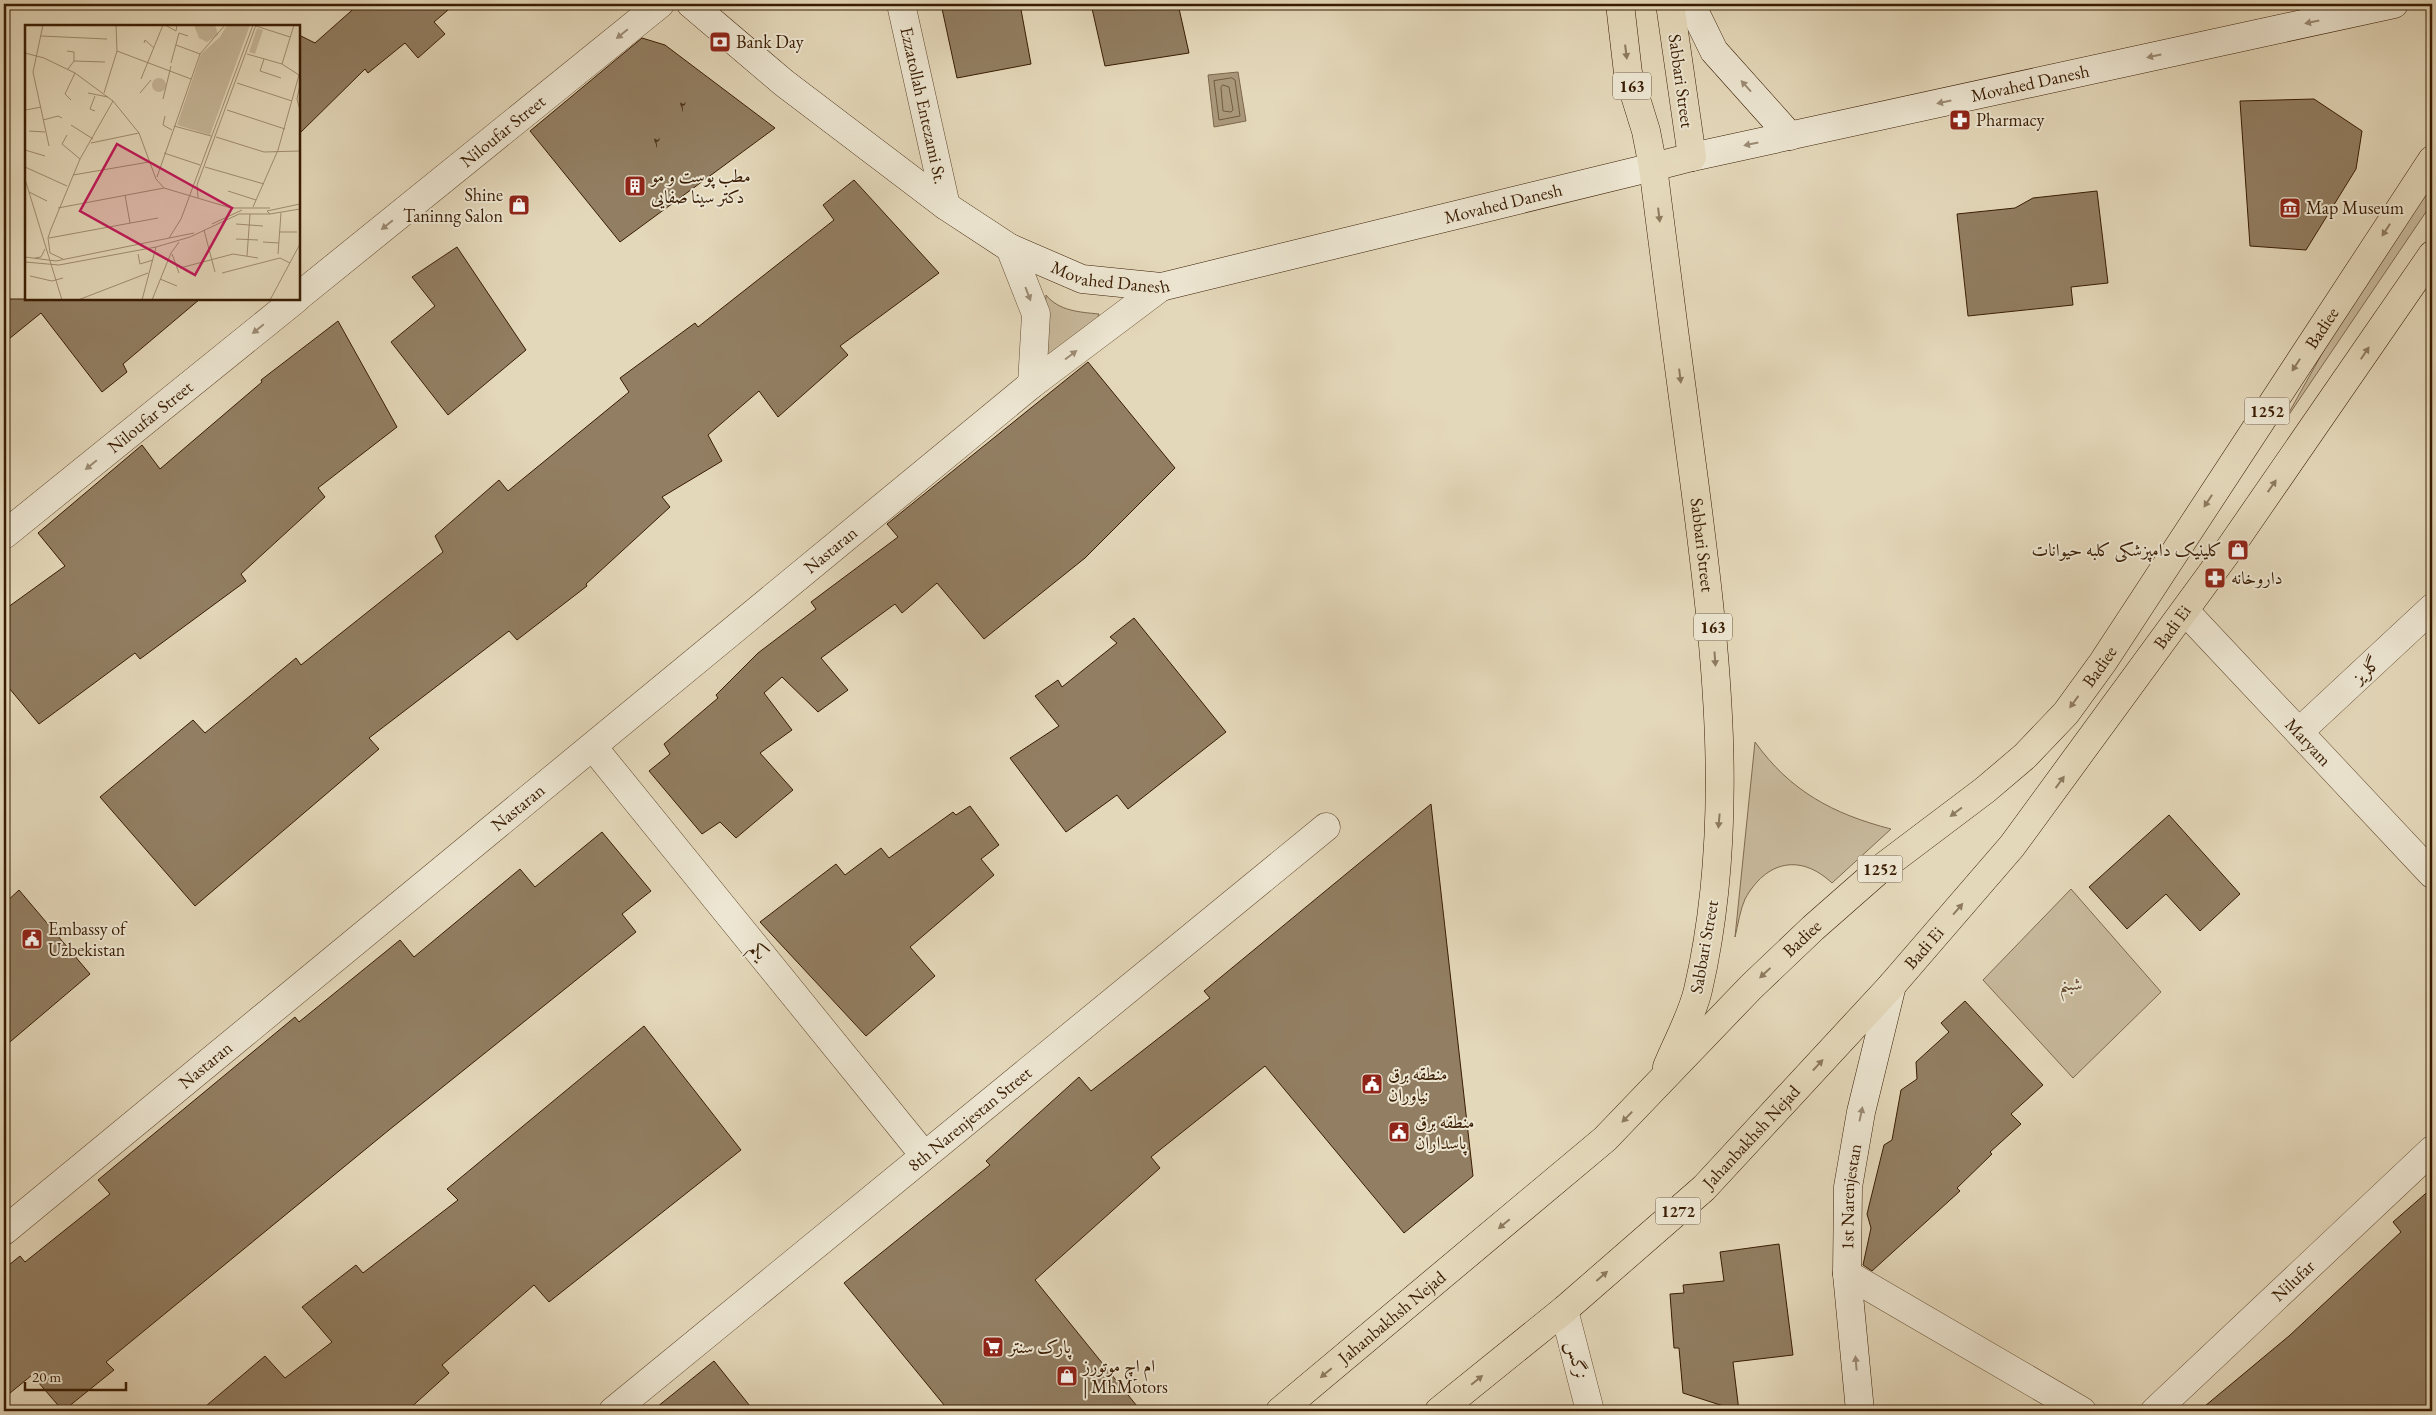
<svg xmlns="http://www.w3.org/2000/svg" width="2436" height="1415" viewBox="0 0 2436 1415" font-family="'EB Garamond',Amiri,serif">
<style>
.green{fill:#c7b89b;stroke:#806a4e}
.water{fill:#aa987b;stroke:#7d664b}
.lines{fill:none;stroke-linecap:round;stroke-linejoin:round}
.shore{stroke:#725a3e;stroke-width:1}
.building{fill:#927e62;stroke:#391c02}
.street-casing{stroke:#644b30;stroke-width:29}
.secondary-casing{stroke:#391c02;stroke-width:29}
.primary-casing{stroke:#391c02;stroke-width:29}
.street{stroke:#ede6d2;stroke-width:28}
.secondary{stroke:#ede6d2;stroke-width:28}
.primary{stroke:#e4d8ba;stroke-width:28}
.oneway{fill:#9c8b74}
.oneway2{fill:#8e7a5e}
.labels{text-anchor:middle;stroke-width:4;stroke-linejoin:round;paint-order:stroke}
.number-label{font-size:15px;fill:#4f341a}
.shield{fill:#ede6d2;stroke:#6f5940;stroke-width:1}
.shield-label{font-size:16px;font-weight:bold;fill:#391c02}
.poi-label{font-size:18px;fill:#391c02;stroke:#ede6d2;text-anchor:start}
.street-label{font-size:18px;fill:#391c02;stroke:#ede6d2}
.park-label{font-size:18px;font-style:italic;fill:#644b30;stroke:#ede6d2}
.inset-road{fill:none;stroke:#a08d70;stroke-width:1}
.view{fill:#c2185b;fill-opacity:0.15;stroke:#c2185b;stroke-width:2.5}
.inset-edge{fill:none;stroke:#391c02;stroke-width:2.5}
</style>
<rect width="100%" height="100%" fill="#e4d8ba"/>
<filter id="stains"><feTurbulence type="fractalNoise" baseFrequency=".004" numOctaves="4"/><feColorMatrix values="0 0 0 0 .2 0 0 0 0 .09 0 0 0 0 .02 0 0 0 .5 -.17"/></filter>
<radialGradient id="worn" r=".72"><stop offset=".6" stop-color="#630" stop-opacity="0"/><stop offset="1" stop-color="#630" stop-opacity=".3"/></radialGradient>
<!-- green -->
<path class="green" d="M 2432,173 L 2432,203 L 2282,425 L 2374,261 Z
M 1046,295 C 1059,311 1079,312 1099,314 L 1093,329 L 1042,361 Z
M 1755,742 C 1790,791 1833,814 1891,829 L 1832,883 C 1800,853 1766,861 1745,899 C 1740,910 1738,925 1735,937 Z
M 2071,889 L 2161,992 L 2073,1078 L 1983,980 Z"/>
<!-- water -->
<path class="water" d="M 1238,72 L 1246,121 L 1214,127 L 1208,75 Z"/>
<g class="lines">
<!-- shore -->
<path class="shore" d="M 1232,78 L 1235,80 L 1240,116 L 1219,120 L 1214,81 Z
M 1223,85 L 1229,87 L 1233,110 L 1231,112 L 1223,111 L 1221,88 Z"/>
</g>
<!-- building -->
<path class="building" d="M 359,4 L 455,4 L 434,22 L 445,34 L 418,58 L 405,43 L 368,73 L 365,69 L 299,134 L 299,35 L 315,43 Z
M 941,4 L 1020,4 L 1031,64 L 957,78 Z
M 1091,4 L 1178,4 L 1189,53 L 1105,66 Z
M 642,38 L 665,45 L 775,128 L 620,242 L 530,131 Z
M 2314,99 L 2362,131 L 2356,169 L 2306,250 L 2250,246 L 2240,101 Z
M 854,180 L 939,273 L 840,346 L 848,355 L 778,417 L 759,391 L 708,435 L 722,461 L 662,497 L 670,507 L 586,584 L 587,586 L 517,640 L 509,631 L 369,738 L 379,749 L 195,906 L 100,797 L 193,720 L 205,733 L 296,658 L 301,665 L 443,552 L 435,536 L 499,480 L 508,491 L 629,392 L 620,378 L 695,323 L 698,327 L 834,220 L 823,205 Z
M 2097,191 L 2108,283 L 2071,287 L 2073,305 L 1968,316 L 1957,214 L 2015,208 L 2033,198 Z
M 457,247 L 526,350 L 448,415 L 391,342 L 435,306 L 412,277 Z
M 4,299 L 200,299 L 123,364 L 127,372 L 102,392 L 41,313 L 4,343 Z
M 338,321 L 397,427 L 318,488 L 325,497 L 241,574 L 246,581 L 140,659 L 135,653 L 39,724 L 4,682 L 4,610 L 65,566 L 38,533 L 142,445 L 160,469 L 262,382 L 261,380 Z
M 1088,362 L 1175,468 L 1085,558 L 984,639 L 937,583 L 902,613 L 895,604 L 821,658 L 848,690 L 818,712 L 782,677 L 764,693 L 792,730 L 760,753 L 793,790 L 736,838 L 720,822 L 702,834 L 649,771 L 670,754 L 664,744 L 718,698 L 716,695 L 758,653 L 816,609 L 811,602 L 898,537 L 887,524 Z
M 1134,618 L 1226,732 L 1128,809 L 1117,795 L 1066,832 L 1010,758 L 1059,726 L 1035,696 L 1058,680 L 1062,687 L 1117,643 L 1110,637 Z
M 1431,804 L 1473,1176 L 1404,1233 L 1265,1066 L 1151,1157 L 1160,1168 L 1035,1280 L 1141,1411 L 949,1411 L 844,1283 L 990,1165 L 986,1161 L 1079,1077 L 1091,1091 L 1210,998 L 1204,991 Z
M 970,806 L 999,845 L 981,859 L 994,875 L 910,947 L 935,976 L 866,1036 L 760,922 L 836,864 L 845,875 L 881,848 L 889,858 L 953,812 L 956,815 Z
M 2169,815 L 2240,894 L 2200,931 L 2166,894 L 2127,929 L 2089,887 Z
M 602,832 L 651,891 L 622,914 L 636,932 L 389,1130 L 106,1362 L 114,1370 L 63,1411 L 32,1375 L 4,1398 L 4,1269 L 20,1256 L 25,1262 L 110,1194 L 98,1180 L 295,1017 L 299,1022 L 400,940 L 414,957 L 520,869 L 535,887 Z
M 19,890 L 90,974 L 4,1047 L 4,904 Z
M 1965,1001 L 2043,1085 L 2011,1114 L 2021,1124 L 1990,1152 L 1992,1154 L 1957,1188 L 1960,1191 L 1872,1271 L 1863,1265 L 1871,1228 L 1867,1214 L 1884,1145 L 1892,1140 L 1901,1090 L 1917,1079 L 1916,1062 L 1949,1032 L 1941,1023 Z
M 644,1026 L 741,1150 L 549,1302 L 534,1285 L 442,1365 L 449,1373 L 407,1411 L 200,1411 L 265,1356 L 285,1378 L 332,1342 L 302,1307 L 356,1265 L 363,1273 L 458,1200 L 447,1189 Z
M 2432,1188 L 2432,1411 L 2199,1411 L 2289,1336 L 2401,1232 L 2393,1222 Z
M 1779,1244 L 1793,1355 L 1733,1362 L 1739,1411 L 1683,1393 L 1679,1348 L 1674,1348 L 1670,1294 L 1684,1293 L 1683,1285 L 1724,1281 L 1720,1252 Z
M 714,1361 L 754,1411 L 652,1411 Z"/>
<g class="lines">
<!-- street casing -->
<g class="street-casing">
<g id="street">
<path id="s1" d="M 901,4 L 946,206"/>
<path d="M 1010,248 L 1036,314 L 1032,384"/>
<path id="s2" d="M 299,296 L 660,4"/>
<path id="s3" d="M 4,535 L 296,299"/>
<path id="s4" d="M 2185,611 L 2432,874"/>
<path d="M 2300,731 L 2432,608"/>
<path d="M 593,747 L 924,1155"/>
<path id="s5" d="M 4,1231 L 1032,384 L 1161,287"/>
<path d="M 1847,1274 L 2082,1411"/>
<path d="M 1564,1310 L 1590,1411"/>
<path id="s6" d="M 613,1411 L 1326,827"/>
<path id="s7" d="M 2155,1411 L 2432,1150"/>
</g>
</g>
<!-- secondary casing -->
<g class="secondary-casing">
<g id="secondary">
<path id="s8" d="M 691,4 L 784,83 L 946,206 L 1010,248 L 1082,279 L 1161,287 L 1653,167"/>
<path d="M 1691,4 L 1714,51 L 1790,136"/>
<path id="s9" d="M 1692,157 L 2394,4"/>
<path id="s10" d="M 1860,1411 L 1847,1274 L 1848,1187 L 1861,1112 L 1892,985"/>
</g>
</g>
<!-- primary casing -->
<g class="primary-casing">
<g id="primary">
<path id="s11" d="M 1620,4 L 1628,73 L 1646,131 L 1653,167 C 1666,271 1680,376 1694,480 C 1716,649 1737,822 1698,990 C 1692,1016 1677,1042 1667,1067"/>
<path d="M 1653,167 L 1692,157 L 1670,4"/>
<path id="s12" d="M 1280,1411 L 1605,1139 L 1751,987 L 1813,928 L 1879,870 L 1985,790 L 2025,756 L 2066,713 L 2103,662 L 2432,160"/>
<path id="s13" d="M 1439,1411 L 1564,1310 L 1704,1188 L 1892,985 L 2012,846 L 2225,555 L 2432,255"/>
</g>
</g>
<!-- street -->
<use href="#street" class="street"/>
<!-- secondary -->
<use href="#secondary" class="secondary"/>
<!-- primary -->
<use href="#primary" class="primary"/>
</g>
<!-- one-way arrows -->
<defs><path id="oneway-solid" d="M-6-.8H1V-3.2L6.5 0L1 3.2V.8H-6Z" transform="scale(1.25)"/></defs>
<g class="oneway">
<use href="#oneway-solid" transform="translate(2312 22) rotate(168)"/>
<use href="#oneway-solid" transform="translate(622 34) rotate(141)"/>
<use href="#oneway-solid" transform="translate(2154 56) rotate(168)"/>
<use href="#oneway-solid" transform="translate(1746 86) rotate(-132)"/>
<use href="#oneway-solid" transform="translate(1944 102) rotate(168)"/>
<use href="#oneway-solid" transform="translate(1751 144) rotate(168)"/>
<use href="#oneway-solid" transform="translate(387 225) rotate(141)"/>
<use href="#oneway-solid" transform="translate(1028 294) rotate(69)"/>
<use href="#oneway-solid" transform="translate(258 329) rotate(141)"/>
<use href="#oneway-solid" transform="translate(1071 355) rotate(-37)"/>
<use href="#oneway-solid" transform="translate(91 465) rotate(141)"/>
<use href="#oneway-solid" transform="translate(1861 1114) rotate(-78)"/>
<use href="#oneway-solid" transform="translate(1856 1363) rotate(-95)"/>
</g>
<g class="oneway2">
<use href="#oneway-solid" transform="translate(1626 52) rotate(83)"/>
<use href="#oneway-solid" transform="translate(1659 215) rotate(83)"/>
<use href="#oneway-solid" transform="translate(2386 230) rotate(123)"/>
<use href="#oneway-solid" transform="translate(2365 353) rotate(-56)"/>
<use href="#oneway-solid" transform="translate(2296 365) rotate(123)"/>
<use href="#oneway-solid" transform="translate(1680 376) rotate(83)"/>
<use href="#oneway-solid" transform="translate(2272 486) rotate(-55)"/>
<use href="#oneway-solid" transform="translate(2208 501) rotate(123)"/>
<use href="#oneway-solid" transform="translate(1715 659) rotate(86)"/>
<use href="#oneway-solid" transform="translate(2074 702) rotate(126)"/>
<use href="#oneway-solid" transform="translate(2060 782) rotate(-54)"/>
<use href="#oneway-solid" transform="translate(1956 812) rotate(143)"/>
<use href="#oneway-solid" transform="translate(1719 821) rotate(95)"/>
<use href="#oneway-solid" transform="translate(1958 909) rotate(-49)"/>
<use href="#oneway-solid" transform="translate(1765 973) rotate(137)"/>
<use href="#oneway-solid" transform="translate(1818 1065) rotate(-47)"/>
<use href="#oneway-solid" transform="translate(1627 1117) rotate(134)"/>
<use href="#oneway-solid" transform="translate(1504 1224) rotate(140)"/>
<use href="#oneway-solid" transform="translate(1602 1276) rotate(-41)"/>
<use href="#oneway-solid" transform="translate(1326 1373) rotate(140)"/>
<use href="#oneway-solid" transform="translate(1477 1380) rotate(-39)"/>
</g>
<!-- icons -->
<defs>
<g id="bank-square" transform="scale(1.125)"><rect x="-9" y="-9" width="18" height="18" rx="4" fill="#8f2418" stroke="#ede6d2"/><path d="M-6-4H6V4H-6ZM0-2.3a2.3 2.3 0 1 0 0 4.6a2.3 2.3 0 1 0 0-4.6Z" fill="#fff"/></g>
<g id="pharmacy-square" transform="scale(1.125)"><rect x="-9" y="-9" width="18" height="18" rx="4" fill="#8f2418" stroke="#ede6d2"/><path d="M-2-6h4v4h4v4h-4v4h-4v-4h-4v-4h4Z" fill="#fff"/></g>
<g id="building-square" transform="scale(1.125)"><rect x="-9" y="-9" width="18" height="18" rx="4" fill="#8f2418" stroke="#ede6d2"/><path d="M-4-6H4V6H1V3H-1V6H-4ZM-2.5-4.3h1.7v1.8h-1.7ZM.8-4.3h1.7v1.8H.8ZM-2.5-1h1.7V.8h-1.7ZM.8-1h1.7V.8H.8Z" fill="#fff"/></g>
<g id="shop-square" transform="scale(1.125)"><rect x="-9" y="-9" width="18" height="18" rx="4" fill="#8f2418" stroke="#ede6d2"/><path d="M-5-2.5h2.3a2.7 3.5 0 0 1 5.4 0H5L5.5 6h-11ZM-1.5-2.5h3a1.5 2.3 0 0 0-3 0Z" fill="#fff"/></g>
<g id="museum-square" transform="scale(1.125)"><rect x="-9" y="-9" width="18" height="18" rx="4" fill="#8f2418" stroke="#ede6d2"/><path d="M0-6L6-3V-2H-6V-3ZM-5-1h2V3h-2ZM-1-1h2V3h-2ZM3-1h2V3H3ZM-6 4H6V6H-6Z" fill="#fff"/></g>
<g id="civic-square" transform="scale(1.125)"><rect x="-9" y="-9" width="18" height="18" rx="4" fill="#8f2418" stroke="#ede6d2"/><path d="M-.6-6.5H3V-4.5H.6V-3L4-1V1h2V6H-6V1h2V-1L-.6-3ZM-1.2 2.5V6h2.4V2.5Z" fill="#fff"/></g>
<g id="supermarket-square" transform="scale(1.125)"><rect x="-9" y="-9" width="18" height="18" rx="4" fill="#8f2418" stroke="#ede6d2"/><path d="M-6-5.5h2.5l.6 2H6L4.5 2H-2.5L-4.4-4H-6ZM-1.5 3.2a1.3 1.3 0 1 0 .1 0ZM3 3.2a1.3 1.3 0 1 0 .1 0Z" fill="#fff"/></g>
</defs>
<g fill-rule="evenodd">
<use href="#bank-square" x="720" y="42"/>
<use href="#pharmacy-square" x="1960" y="120"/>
<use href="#building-square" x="635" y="186"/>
<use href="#shop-square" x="519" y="205"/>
<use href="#museum-square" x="2290" y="208"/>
<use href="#shop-square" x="2238" y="550"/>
<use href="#pharmacy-square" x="2215" y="578"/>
<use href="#civic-square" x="32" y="939"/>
<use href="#civic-square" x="1372" y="1084"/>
<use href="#civic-square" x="1399" y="1132"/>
<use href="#supermarket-square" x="993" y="1347"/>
<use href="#shop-square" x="1067" y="1376"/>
</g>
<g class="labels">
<!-- number labels -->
<g class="number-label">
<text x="683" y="110">۲</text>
<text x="657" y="146">۲</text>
</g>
<!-- shield labels -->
<g class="shield">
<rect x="1613" y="72.5" width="38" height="27" rx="4"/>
<rect x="2244.5" y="397.5" width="45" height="27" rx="4"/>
<rect x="1694" y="613.5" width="38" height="27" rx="4"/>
<rect x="1857.5" y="855.5" width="45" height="27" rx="4"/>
<rect x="1655.5" y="1197.5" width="45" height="27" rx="4"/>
</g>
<g class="shield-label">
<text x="1632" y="92">163</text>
<text x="2267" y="417">1252</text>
<text x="1713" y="633">163</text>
<text x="1880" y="875">1252</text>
<text x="1678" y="1217">1272</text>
</g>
<!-- poi labels -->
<g class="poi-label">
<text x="736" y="48">Bank Day</text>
<text x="1976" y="126">Pharmacy</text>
<text x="651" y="182">مطب پوست و مو<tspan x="651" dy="21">دکتر سینا صفایی</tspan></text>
<text x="503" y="201" text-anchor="end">Shine<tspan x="503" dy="21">Taninng Salon</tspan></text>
<text x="2306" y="214">Map Museum</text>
<text x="2222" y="556" text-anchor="end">کلینیک دامپزشکی کلبه حیوانات</text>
<text x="2231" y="584">داروخانه</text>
<text x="48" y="935">Embassy of<tspan x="48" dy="21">Uzbekistan</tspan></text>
<text x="1388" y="1080">منطقه برق<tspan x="1388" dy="21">نیاوران</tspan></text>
<text x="1415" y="1128">منطقه برق<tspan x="1415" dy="21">پاسداران</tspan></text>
<text x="1009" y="1353">پارک سنتر</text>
<text x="1083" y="1372">ام اچ موتورز<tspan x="1083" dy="21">| MhMotors</tspan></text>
</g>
<!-- street labels -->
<g class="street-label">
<text transform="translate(1681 81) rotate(82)" y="6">Sabbari Street</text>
<text dy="6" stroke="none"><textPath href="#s9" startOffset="346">Movahed Danesh</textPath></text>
<text dy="6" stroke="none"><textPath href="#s1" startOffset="104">Ezzatollah Entezami St.</textPath></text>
<text dy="6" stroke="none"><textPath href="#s2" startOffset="262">Niloufar Street</textPath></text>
<text dy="6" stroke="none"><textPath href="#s8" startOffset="912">Movahed Danesh</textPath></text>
<text dy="6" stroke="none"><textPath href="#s8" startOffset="508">Movahed Danesh</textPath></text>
<text dy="6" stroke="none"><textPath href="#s12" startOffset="1515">Badiee</textPath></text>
<text dy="6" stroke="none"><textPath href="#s3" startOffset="188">Niloufar Street</textPath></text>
<text dy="6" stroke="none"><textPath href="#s11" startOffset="548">Sabbari Street</textPath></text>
<text dy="6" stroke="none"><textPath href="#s5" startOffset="1071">Nastaran</textPath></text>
<text dy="6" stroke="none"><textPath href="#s13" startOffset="1078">Badi Ei</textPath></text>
<text dy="6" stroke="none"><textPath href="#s12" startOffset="1110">Badiee</textPath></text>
<text transform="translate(2366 670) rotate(-43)" y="6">گلریز</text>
<text dy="6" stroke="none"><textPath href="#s4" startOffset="180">Maryam</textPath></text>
<text dy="6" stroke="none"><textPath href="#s5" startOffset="666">Nastaran</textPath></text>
<text dy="6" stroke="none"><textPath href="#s12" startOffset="705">Badiee</textPath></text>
<text transform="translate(1704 947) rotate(-80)" y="6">Sabbari Street</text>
<text dy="6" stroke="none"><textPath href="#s13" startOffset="672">Badi Ei</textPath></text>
<text transform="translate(759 951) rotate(51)" y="6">یکم</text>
<text dy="6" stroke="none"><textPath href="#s5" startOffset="261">Nastaran</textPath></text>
<text dy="6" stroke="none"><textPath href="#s6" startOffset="461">8th Narenjestan Street</textPath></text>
<text dy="6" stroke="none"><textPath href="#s13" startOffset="416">Jahanbakhsh Nejad</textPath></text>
<text dy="6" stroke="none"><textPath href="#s10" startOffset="215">1st Narenjestan</textPath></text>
<text dy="6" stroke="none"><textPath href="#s7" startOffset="190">Nilufar</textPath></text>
<text dy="6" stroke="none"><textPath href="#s12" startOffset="146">Jahanbakhsh Nejad</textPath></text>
<text transform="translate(1577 1360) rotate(76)" y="6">نرگس</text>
</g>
<!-- park labels -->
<g class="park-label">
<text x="2071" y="990">شبنم</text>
</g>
</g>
<!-- overview -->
<g transform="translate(25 25)">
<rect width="275" height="275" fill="#e4d8ba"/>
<path d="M 169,0 L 190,0 L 193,10 L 182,17 L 174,13 ZM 202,0 L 225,0 L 185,110 L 152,100 L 176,29 L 195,12 ZM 232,3 L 238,5 L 230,29 L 224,27 ZM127 60a7 7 0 1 1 14 0a7 7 0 1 1-14 0Z" fill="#c7b89b"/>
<path class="inset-road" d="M 18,0 L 8,47 L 24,121M 140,0 L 151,6 L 152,0M 231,1 L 265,12M 16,11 L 82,14M 119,18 L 120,15 L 129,23M 151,20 L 175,29M 42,26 L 49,27 L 49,36 L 43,44M 92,26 L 166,54M 0,28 L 19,33 L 50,48 L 88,76 L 114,108 L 131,154 L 139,163 L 206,183 L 245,183M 222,29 L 257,39 L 274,50 L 253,125 L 228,182M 239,34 L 235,46 L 256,53M 49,36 L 80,37M 146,38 L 154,8 L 163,11M 257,39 L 269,0M 116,54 L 138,0M 212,58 L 267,76M 275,59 L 272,74 L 275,85M 63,68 L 83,72M 79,68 L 92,26 L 91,0M 115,68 L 126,55M 70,71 L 65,84 L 70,86M 138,74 L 146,41M 46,75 L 40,69 L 50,48M 1,85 L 16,82M 202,85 L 260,104M 140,91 L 138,100 L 147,105M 18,95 L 33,91 L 37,93M 46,100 L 68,114M 149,101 L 186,111M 4,106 L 20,107M 42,110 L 37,119 L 55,134M 191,112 L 239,127 L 275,126M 66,118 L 114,108M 0,125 L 20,131M 139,128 L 175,140M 0,142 L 42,161M 180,142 L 239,159M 48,150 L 124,137M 132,152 L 175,29 L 200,0M 0,154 L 37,275M 203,166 L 231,175M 4,167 L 22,176M 100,170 L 105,198M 173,173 L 172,160 L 231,0M 275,179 L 242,186 L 245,189 L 275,184M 33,183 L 139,163M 187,199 L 217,185M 211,199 L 238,201M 179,205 L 190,247M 254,207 L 272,207M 24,213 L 133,193M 144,213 L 156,194 L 228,0M 211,214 L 233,215M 238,217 L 254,218M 113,229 L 115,239 L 128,235M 147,229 L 154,248M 253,229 L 256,188M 222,231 L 225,189M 0,232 L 31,236 L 169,208M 10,233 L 16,232 L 20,224M 38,234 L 25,228 L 23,213 L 26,204 L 55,134 L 88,76M 0,237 L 34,240 L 131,222 L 165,212 L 214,189 L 245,189M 155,243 L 208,229 L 233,233M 197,248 L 255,233 L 265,238M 5,251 L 27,256 L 38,253M 135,254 L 152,261M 53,275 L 123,248M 117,275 L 131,222M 127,275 L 146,228 L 154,217M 245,275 L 275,219"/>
<path class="view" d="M 92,119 L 207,183 L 170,250 L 55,186 Z"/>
<rect width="275" height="275" class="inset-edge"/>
</g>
<!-- margin -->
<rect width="2436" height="1415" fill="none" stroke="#e4d8ba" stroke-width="20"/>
<rect x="5" y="5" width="2426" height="1405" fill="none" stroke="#391c02" stroke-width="2.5"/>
<rect x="10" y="10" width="2416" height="1395" fill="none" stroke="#391c02"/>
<!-- scale -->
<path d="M25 1382v8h101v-8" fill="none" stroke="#391c02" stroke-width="2.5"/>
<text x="32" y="1382" font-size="15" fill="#391c02" stroke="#ede6d2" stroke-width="4" paint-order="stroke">20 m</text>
<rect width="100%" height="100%" filter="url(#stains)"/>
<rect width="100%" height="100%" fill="url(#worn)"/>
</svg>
